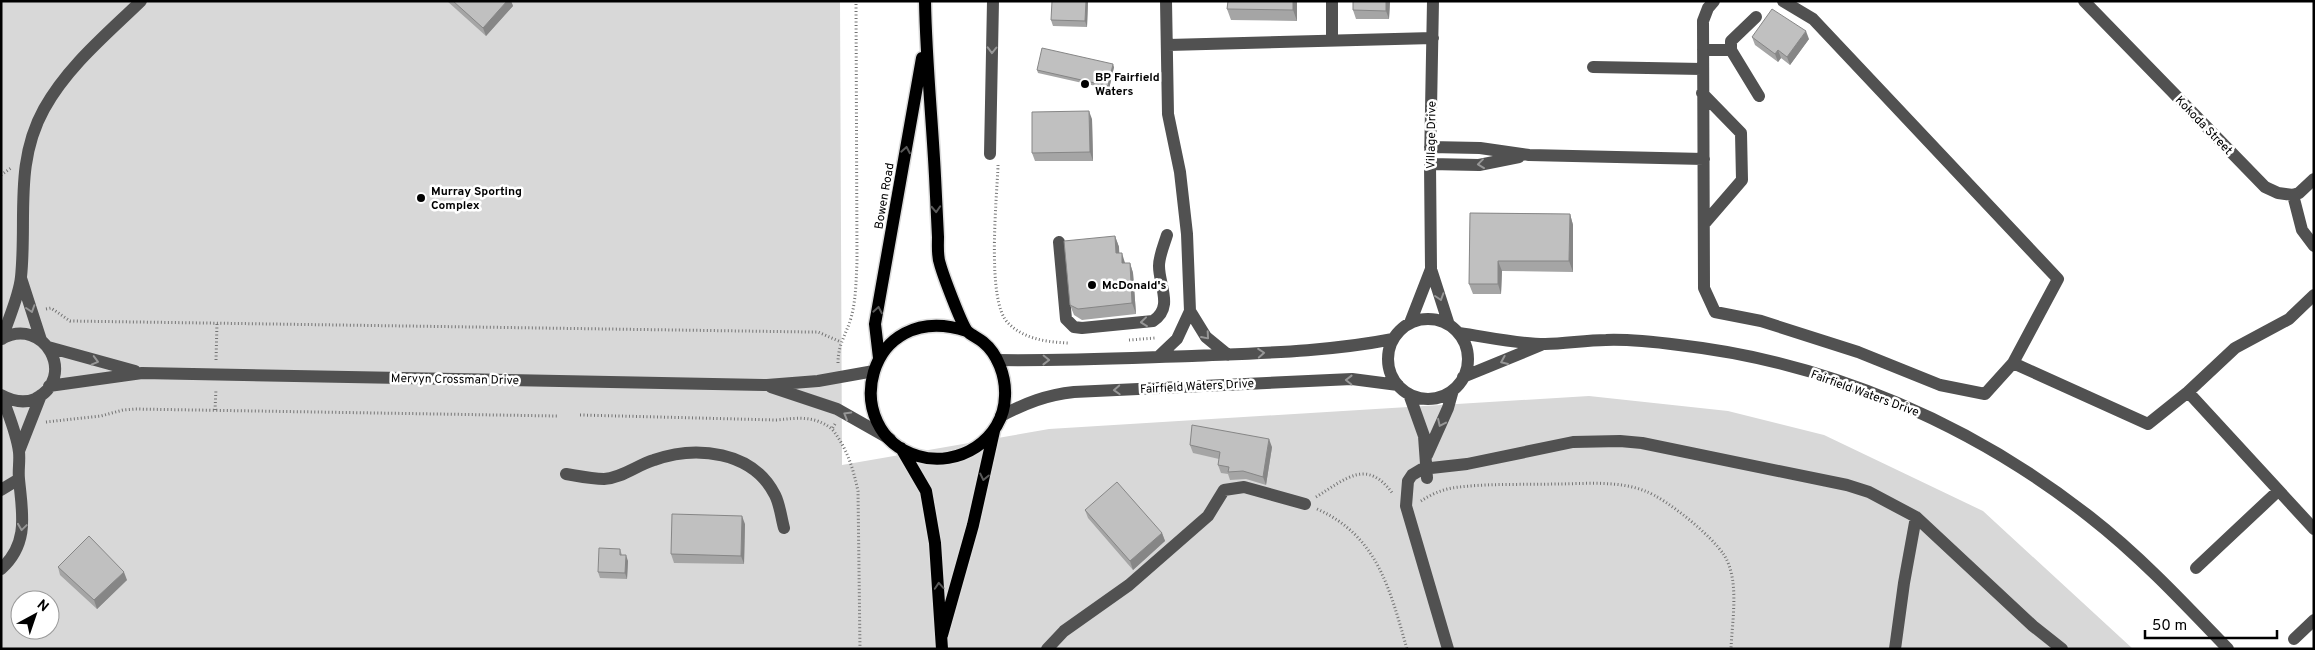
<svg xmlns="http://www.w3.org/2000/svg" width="2315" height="650" viewBox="0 0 2315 650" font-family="Overpass,sans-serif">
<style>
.grass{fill:#d8d8d8;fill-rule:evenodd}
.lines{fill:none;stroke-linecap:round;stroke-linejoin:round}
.major-casing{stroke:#dbdbdb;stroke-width:15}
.path{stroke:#737373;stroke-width:3;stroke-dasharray:1 2.5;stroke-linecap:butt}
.minor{stroke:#515151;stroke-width:12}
.major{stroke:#000;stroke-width:12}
.wall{fill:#a5a5a5}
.shaded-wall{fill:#868686}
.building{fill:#c0c0c0;stroke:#868686}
.oneway{stroke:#979797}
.oneway2{stroke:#595959}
.poi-dot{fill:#000;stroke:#fff;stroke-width:2}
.labels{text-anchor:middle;stroke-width:5;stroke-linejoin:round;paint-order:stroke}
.poi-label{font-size:12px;font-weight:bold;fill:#000;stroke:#fff;text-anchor:start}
.street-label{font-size:12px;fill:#000;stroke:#fff}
</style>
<rect width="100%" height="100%" fill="#fff"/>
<!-- grass -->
<path class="grass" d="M 1,1 L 840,1 L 842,465 L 1049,429 L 1589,396 L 1728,411 L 1824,435 L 1983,511 L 2133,649 L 1,649 ZM 20,600 L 50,600 L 50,630 L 20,630 Z"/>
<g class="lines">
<!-- major casing -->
<g class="major-casing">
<path id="major" d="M 925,1 C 926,60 932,118 935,176 C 936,197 937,217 938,237 C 938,246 937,256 940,264 C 943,275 961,323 967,331 C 971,335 978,338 983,342 C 998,354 1006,377 1005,396 C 1004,440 958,468 918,456 C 837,432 865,298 967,331
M 879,358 L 875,324 L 922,58
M 901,448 L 926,491 L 935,543 L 942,649
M 942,635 L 973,525 L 994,431"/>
</g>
<!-- path -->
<path class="path" d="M 998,165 C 997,198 986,301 1008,323 C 1024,339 1046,342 1068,343
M 1,175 L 11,168
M 46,309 L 51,308 L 70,321 L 809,332 L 818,332 L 841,342
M 1129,340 L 1155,338
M 216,360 L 217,323
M 838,363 C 838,344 846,335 851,318 C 856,300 856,281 857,262 L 856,1
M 215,410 L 216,389
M 580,415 L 776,420 C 797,418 814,415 832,429
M 46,422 L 101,416 L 123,410 L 135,409 L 557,416
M 835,424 L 832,429 C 847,448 853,468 858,491 L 860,649
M 1316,497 C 1347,478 1367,458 1393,494
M 1421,501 C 1430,495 1441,490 1452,488 C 1486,483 1521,485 1555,484 C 1584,484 1617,480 1645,491 C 1667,499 1712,536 1724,555 C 1740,580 1732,621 1731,649
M 1317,509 C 1378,536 1390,590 1407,649"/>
<!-- minor -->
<path class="minor" d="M 1332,1 L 1332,41
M 1433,1 L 1430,164 L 1431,269 L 1449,325
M 1714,1 L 1708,8 L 1703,21 L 1704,288 L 1715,312 L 1761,321 L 1858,352 L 1940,385 L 1985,394 L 2013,363 L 2148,424 L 2188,392 L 2235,348 L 2289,319 L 2314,295
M 1783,1 L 1813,19 L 2058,279 L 2013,363
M 2084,1 L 2265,187 L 2278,193 L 2293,195
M 1168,45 L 1433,38
M 1703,50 L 1731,50 L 1731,41 L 1756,17
M 1731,50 L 1759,96
M 1593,67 L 1702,69
M 1702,93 L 1741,133 L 1742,180 L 1704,224
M 1430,147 L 1480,148 L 1529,155 L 1704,159
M 990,154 L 993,1
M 1430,164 L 1479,165 L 1519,157
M 2293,195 L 2302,230 L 2314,246
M 2293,195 L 2299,193 L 2314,179
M 1059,242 L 1066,319 L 1074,327 L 1082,328 L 1153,321 C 1174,307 1159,286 1159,266 C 1159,256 1164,245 1167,235
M 21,278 L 41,340
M 1190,311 L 1206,337 L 1228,355
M1388 359a40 40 0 1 1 80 0a40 40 0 1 1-80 0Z
M 1410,323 L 1431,269
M 1459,333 C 1487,337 1517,344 1545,344 C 1565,344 1585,340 1606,340 C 1630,339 1655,342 1679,345 C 1829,362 1972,424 2090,517 C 2140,556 2184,603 2228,649
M 1,339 C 45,315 78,378 35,399 C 23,404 12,401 1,395
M 2,339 C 8,319 19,297 21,277 C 27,219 14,163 44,109 C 68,66 106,35 141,1
M 48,347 L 135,371
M 1158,357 L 1177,339 L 1190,311 L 1187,234 L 1180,172 L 1168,114 L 1166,1
M 997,360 C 1062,361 1127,358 1192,356 C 1259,353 1327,352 1393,339
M 1463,377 L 1541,345
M 49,386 L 142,373 L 767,385 L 818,381 L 874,371
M 771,387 L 837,409 L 890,439
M 2188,392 L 2314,529
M 1409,394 L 1424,436 L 1427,478
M 1001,416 C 1026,403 1046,395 1074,392 L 1352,379 L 1398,385
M 19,451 L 41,395
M 1427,455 L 1448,408 L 1453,390
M 566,474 C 578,476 592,479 604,479 C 622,478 637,465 654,460 C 696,445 753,451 775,495 C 780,505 781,517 784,528
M 1,490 L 19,479
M 2196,568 L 2278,491
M 1,569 C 30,543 22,512 19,479 C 18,470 20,461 19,452 C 17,434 8,414 2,396
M 2294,639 L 2314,620
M 1047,649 L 1064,631 L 1129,585 L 1208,516 L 1224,490 L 1244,487 L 1305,504
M 1448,649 L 1406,506 L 1408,481 L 1412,475 L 1422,469 L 1467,464 L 1573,442 L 1620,441 L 1642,443 L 1847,485 L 1869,492 L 1916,517 L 2033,626 L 2062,649
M 1895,649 L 1904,583 L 1916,517"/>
<!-- major -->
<use href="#major" class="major"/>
</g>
<!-- wall -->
<path class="wall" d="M 447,1 L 511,1 L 513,6 L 486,36 Z
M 1088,1 L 1087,27 L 1053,26 L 1051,20 Z
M 1228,1 L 1297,1 L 1297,21 L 1231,20 L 1227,9 Z
M 1353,1 L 1390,1 L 1389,19 L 1356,19 L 1353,10 Z
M 1752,37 L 1809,39 L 1790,65 L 1781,58 L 1778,62 L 1755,45 Z
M 1114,67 L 1109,89 L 1038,73 L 1037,70 Z
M 1092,119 L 1093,161 L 1035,161 L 1032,153 Z
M 1470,213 L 1570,214 L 1573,225 L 1573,272 L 1502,271 L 1501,294 L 1473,294 L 1469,284 Z
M 1115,236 L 1119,247 L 1119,253 L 1125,263 L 1130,263 L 1133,273 L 1136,314 L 1082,320 L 1074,315 L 1070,305 Z
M 1190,445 L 1272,447 L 1266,485 L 1246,479 L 1230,480 L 1228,474 L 1221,473 L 1218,465 L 1219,459 L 1193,453 Z
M 1085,510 L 1162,533 L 1165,541 L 1133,570 L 1088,518 Z
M 745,524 L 744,564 L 674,563 L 671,554 Z
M 620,549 L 622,555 L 628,561 L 627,579 L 600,578 L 598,572 Z
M 58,567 L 127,580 L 97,609 L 60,575 Z"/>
<!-- shaded-wall -->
<path class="shaded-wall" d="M 507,1 L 511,1 L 513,6 L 486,36 L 483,28 Z
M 1086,1 L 1088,1 L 1087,27 L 1085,21 Z
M 1293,1 L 1297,1 L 1297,21 L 1293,10 Z
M 1386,1 L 1390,1 L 1389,19 L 1386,11 Z
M 1806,31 L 1809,39 L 1790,65 L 1787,57 Z
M 1778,50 L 1781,58 L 1778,62 L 1775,54 Z
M 1113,64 L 1114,67 L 1109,89 L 1108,86 Z
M 1089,111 L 1092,119 L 1093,161 L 1090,152 Z
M 1570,214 L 1573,225 L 1573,272 L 1569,261 Z
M 1115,236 L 1119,247 L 1120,264 L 1116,253 Z
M 1122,253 L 1125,263 L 1122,263 Z
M 1498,261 L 1502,271 L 1501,294 L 1498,284 Z
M 1130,263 L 1133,273 L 1136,314 L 1132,303 Z
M 1269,439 L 1272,447 L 1266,485 L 1263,477 Z
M 742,516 L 745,524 L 744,564 L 741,556 Z
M 1162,533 L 1165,541 L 1133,570 L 1130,561 Z
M 626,555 L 628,561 L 627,579 L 625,573 Z
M 124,572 L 127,580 L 97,609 L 94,600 Z"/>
<!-- building -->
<path class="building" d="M 453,1 L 507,1 L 483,28 Z
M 1052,1 L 1086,1 L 1085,21 L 1051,20 Z
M 1228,1 L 1293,1 L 1293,10 L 1227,9 Z
M 1353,1 L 1386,1 L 1386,11 L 1353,10 Z
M 1772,9 L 1806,31 L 1787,57 L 1778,50 L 1775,54 L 1752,37 Z
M 1042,48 L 1113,64 L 1108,86 L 1037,70 Z
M 1089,111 L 1090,152 L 1032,153 L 1032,112 Z
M 1470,213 L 1570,214 L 1569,261 L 1498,261 L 1498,284 L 1469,284 Z
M 1115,236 L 1116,253 L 1122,253 L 1122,263 L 1130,263 L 1132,303 L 1078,309 L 1070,305 L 1064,241 Z
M 1192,425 L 1269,439 L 1263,477 L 1243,471 L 1228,472 L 1229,467 L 1218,465 L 1220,452 L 1190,445 Z
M 1117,482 L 1162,533 L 1130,561 L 1085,510 Z
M 672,514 L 742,516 L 741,556 L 671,554 Z
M 89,536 L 124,572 L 94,600 L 58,567 Z
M 599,548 L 620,549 L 620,555 L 626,555 L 625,573 L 598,572 Z"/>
<!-- one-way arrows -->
<defs><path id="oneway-chevron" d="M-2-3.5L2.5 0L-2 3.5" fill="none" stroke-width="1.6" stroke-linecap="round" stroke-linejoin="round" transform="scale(1.25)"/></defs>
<g class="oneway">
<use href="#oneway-chevron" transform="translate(992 50) rotate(91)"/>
<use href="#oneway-chevron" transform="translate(1481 164) rotate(173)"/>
<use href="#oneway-chevron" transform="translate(1440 297) rotate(72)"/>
<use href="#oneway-chevron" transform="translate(31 309) rotate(72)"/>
<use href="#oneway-chevron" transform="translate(1144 322) rotate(174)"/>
<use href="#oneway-chevron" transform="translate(1206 336) rotate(49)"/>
<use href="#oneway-chevron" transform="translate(1261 353) rotate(-4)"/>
<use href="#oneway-chevron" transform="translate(1046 360) rotate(1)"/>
<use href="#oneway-chevron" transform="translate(95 361) rotate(15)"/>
<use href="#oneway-chevron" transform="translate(1504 361) rotate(157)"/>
<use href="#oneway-chevron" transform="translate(1349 380) rotate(-179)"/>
<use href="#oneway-chevron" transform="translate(1117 390) rotate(177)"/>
<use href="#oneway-chevron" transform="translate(847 415) rotate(-150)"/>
<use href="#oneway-chevron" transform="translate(1441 423) rotate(115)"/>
<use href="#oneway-chevron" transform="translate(22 527) rotate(98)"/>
</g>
<g class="oneway2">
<use href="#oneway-chevron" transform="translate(906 150) rotate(-80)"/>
<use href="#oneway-chevron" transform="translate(936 209) rotate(87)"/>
<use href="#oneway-chevron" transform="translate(878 310) rotate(-80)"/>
<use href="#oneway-chevron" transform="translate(984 477) rotate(102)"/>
<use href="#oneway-chevron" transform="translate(939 586) rotate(-94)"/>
</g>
<!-- markers -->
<g class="poi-dot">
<circle cx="1085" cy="84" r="5"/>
<circle cx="421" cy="198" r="5"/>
<circle cx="1092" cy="285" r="5"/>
</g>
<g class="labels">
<!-- poi labels -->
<g class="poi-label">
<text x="1095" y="81">BP Fairfield<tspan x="1095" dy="14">Waters</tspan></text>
<text x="431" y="195">Murray Sporting<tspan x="431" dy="14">Complex</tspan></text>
<text x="1102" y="289">McDonald's</text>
</g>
<!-- street labels -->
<g class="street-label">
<text transform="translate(2204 125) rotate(46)" y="4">Kokoda Street</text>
<text transform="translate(1431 135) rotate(-89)" y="4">Village Drive</text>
<text transform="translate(884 196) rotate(-80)" y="4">Bowen Road</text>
<text transform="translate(455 379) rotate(1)" y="4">Mervyn Crossman Drive</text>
<text transform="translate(1197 386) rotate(-3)" y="4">Fairfield Waters Drive</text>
<text transform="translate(1865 393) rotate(20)" y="4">Fairfield Waters Drive</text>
</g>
</g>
<!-- border -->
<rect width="2315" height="650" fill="none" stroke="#000000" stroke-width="5"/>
<!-- north arrow -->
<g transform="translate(35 615) rotate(40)"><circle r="24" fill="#ffffff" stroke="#999999"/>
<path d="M0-4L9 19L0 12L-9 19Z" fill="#000000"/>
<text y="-8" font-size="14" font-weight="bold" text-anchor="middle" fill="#000000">N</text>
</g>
<!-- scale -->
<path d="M2145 630v8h132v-8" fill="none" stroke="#000000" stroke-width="2.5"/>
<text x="2152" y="630" font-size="15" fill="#000000" stroke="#ffffff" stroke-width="4" paint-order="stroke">50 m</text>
</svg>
